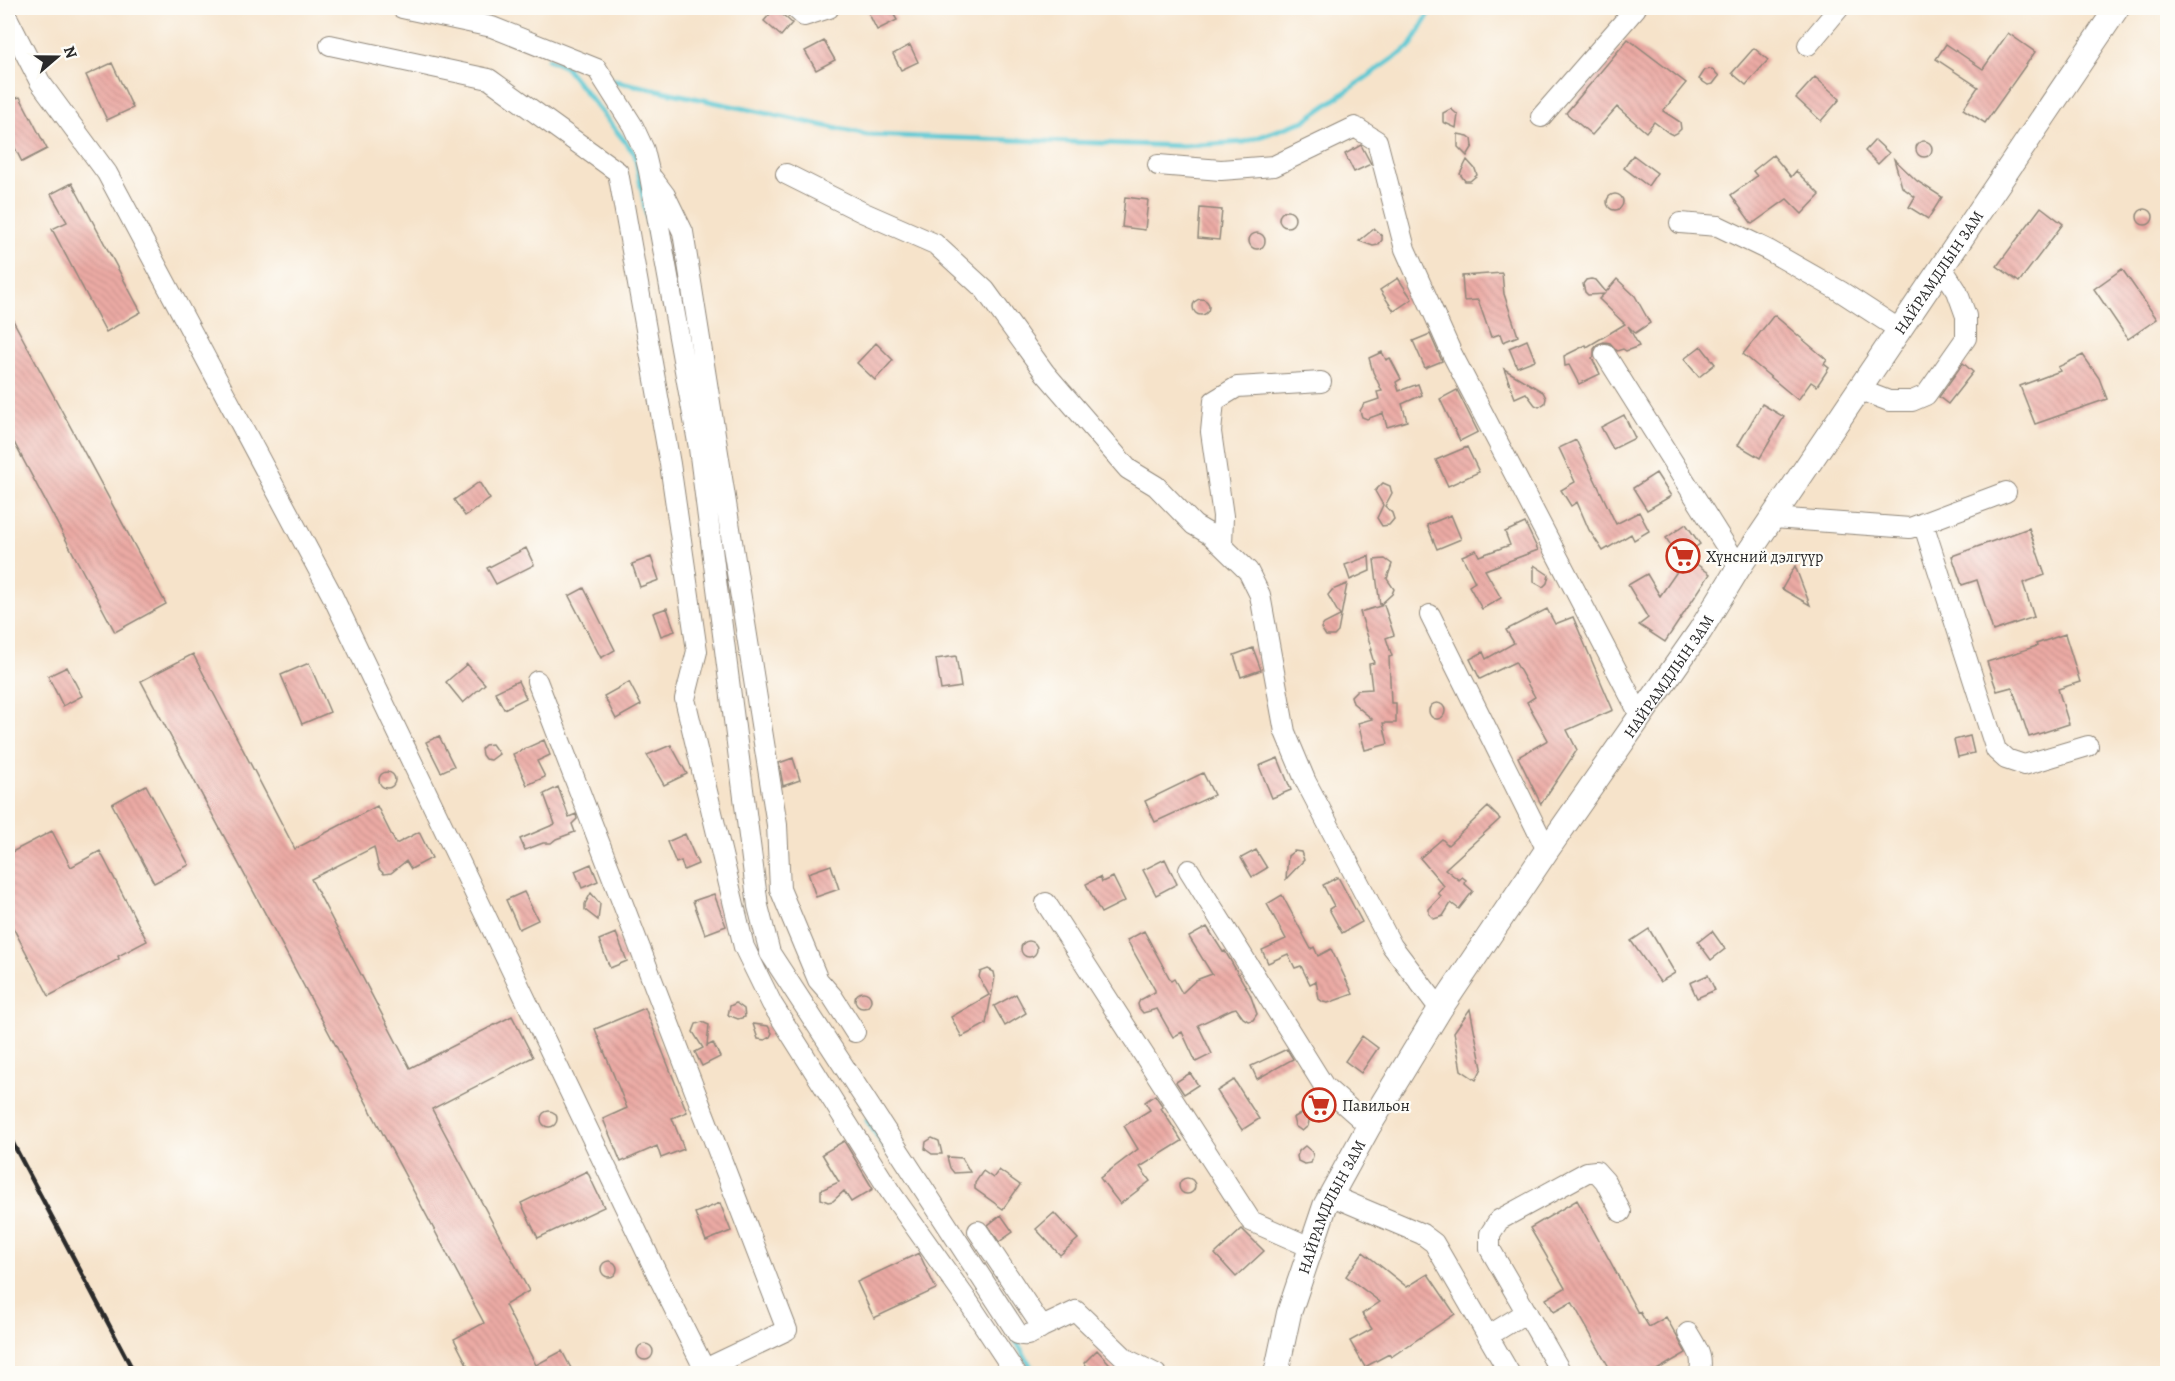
<svg xmlns="http://www.w3.org/2000/svg" width="2175" height="1381" viewBox="0 0 2175 1381" font-family="Alegreya,serif">
<style>
.lines{fill:none;stroke-linecap:round;stroke-linejoin:round}
.stream{stroke:#5bc8d3;stroke-width:5}
.building{fill:url(#building-back-hatch)}
.minor-casing{stroke:#90877a;stroke-width:22}
.major-casing{stroke:#90877a;stroke-width:26}
.minor{stroke:#fff;stroke-width:20}
.major{stroke:#fff;stroke-width:24}
.rail{stroke:#2b2b2b;stroke-width:4.5}
.labels{text-anchor:middle;stroke-width:4.5;stroke-linejoin:round;paint-order:stroke}
.street-label{font-size:16px;fill:#2b2b2b;stroke:#fdfcf7}
.poi-label{font-size:16px;fill:#2b2b2b;stroke:#fdfcf7;text-anchor:start}
</style>
<defs>
<pattern id="building-back-hatch" width="6" height="6" patternUnits="userSpaceOnUse" patternTransform="scale(1.5)"><rect width="6" height="6" fill="#ebaaa4"/><path d="M-1 5l2 2M0 0l6 6M5-1l2 2" fill="none" stroke="#ca928d"/></pattern>
</defs>
<rect width="100%" height="100%" fill="#fdfcf7"/>
<filter id="ink" filterUnits="userSpaceOnUse"><feTurbulence type="fractalNoise" baseFrequency=".0167" numOctaves="2"/><feDisplacementMap in="SourceGraphic" scale="12" xChannelSelector="R" yChannelSelector="G"/><feConvolveMatrix kernelMatrix="1 2 1 2 8 2 1 2 1" color-interpolation-filters="sRGB"/></filter>
<filter id="wash" filterUnits="userSpaceOnUse"><feTurbulence type="fractalNoise" baseFrequency=".008" numOctaves="4" result="noise"/><feDisplacementMap in="SourceGraphic" scale="24" xChannelSelector="R" yChannelSelector="G"/><feGaussianBlur stdDeviation="1.35" result="paint"/><feColorMatrix in="noise" values="0 0 0 0 0 0 0 0 0 0 0 0 0 0 0 0 0 1.4 0 .05"/><feComposite in="paint" operator="in"/></filter>
<g filter="url(#wash)">
<rect width="100%" height="100%" fill="#f6e3ca"/>
<g class="lines">
<!-- stream -->
<path class="stream" d="M 378,8 L 397,11
M 548,59 L 567,68
M 565,67 L 635,154 L 655,259
M 611,80 L 867,135 L 1183,146 L 1245,142 L 1304,121 L 1411,46 L 1432,8
M 867,1120 L 888,1152
M 1015,1339 L 1035,1374"/>
</g>
<g id="blocks">
<!-- building -->
<path class="building" d="M 775,8 L 792,23 L 781,36 L 764,21 Z
M 866,8 L 890,8 L 897,20 L 877,30 Z
M 2008,33 L 2035,52 L 1985,123 L 1963,109 L 1978,87 L 1936,59 L 1946,44 L 1983,69 Z
M 1628,39 L 1686,83 L 1663,111 L 1680,122 L 1681,129 L 1677,133 L 1673,135 L 1669,133 L 1654,122 L 1646,132 L 1617,107 L 1592,135 L 1566,113 Z
M 824,41 L 835,60 L 816,70 L 805,51 Z
M 910,45 L 918,62 L 901,70 L 893,54 Z
M 1754,48 L 1768,60 L 1746,85 L 1732,73 Z
M 112,63 L 133,108 L 107,120 L 86,75 Z
M 1712,69 L 1719,76 L 1713,84 L 1708,85 L 1699,79 L 1705,70 Z
M 1815,77 L 1840,99 L 1821,121 L 1796,98 Z
M 20,97 L 47,149 L 22,162 L 8,134 L 8,100 Z
M 1451,109 L 1458,115 L 1456,128 L 1443,122 L 1443,113 Z
M 1458,134 L 1468,136 L 1472,139 L 1473,146 L 1467,156 L 1458,147 Z
M 1875,140 L 1889,153 L 1878,164 L 1865,151 Z
M1916 149a8 8 0 1 1 16 0a8 8 0 1 1-16 0Z
M 1361,145 L 1371,164 L 1354,172 L 1345,154 Z
M 1633,155 L 1657,173 L 1648,186 L 1624,168 Z
M 1773,155 L 1791,177 L 1796,171 L 1820,195 L 1802,214 L 1787,199 L 1752,224 L 1731,195 L 1757,176 L 1753,171 Z
M 1894,159 L 1917,181 L 1942,197 L 1928,219 L 1909,207 L 1915,197 L 1902,187 Z
M 1467,160 L 1475,169 L 1477,175 L 1470,181 L 1465,181 L 1460,174 Z
M 72,183 L 141,312 L 106,332 L 52,229 L 67,222 L 51,194 Z
M1607 202a8 8 0 1 1 16 0a8 8 0 1 1-16 0Z
M 1125,197 L 1148,200 L 1145,230 L 1122,227 Z
M 2041,207 L 2063,224 L 2019,282 L 1997,266 Z
M 1200,208 L 1222,210 L 1219,240 L 1198,238 Z
M2137 217a8 8 0 1 1 16 0a8 8 0 1 1-16 0Z
M1279 219a8 8 0 1 1 16 0a8 8 0 1 1-16 0Z
M 1374,229 L 1382,236 L 1382,240 L 1378,245 L 1373,246 L 1359,241 Z
M1249 241a8 8 0 1 1 16 0a8 8 0 1 1-16 0Z
M 2122,269 L 2157,319 L 2128,339 L 2094,289 Z
M 1502,273 L 1504,294 L 1518,336 L 1503,342 L 1500,334 L 1491,337 L 1478,300 L 1464,301 L 1462,276 Z
M 1398,278 L 1412,299 L 1394,311 L 1380,290 Z
M 1591,279 L 1596,280 L 1606,292 L 1617,279 L 1635,296 L 1650,323 L 1635,333 L 1628,326 L 1639,346 L 1626,351 L 1623,349 L 1617,351 L 1610,343 L 1604,342 L 1598,344 L 1594,349 L 1594,357 L 1592,358 L 1600,374 L 1579,384 L 1569,365 L 1565,366 L 1564,356 L 1586,345 L 1587,347 L 1625,324 L 1599,299 L 1604,294 L 1588,295 L 1585,292 L 1583,284 L 1586,280 Z
M1193 307a8 8 0 1 1 16 0a8 8 0 1 1-16 0Z
M 8,311 L 166,604 L 115,632 L 8,431 Z
M 1774,315 L 1827,360 L 1824,364 L 1829,368 L 1817,386 L 1811,382 L 1798,400 L 1743,354 Z
M 1430,334 L 1442,361 L 1425,368 L 1413,341 Z
M 1527,340 L 1535,360 L 1517,367 L 1509,348 Z
M 876,343 L 893,360 L 875,380 L 857,363 Z
M 1701,346 L 1715,364 L 1699,377 L 1684,359 Z
M 1382,352 L 1386,360 L 1390,358 L 1401,379 L 1396,382 L 1399,391 L 1418,384 L 1422,395 L 1402,404 L 1407,421 L 1387,427 L 1383,413 L 1367,419 L 1362,417 L 1360,411 L 1364,404 L 1379,399 L 1377,392 L 1382,391 L 1373,372 L 1369,358 Z
M 2083,355 L 2099,378 L 2107,399 L 2035,424 L 2020,386 L 2060,371 L 2058,367 Z
M 1963,363 L 1973,372 L 1948,404 L 1939,397 Z
M 1504,369 L 1543,392 L 1546,398 L 1545,403 L 1539,407 L 1535,405 L 1526,393 L 1515,398 Z
M 1457,390 L 1478,432 L 1460,441 L 1440,399 Z
M 1762,404 L 1784,417 L 1760,458 L 1738,445 Z
M 1624,415 L 1635,438 L 1613,449 L 1601,427 Z
M 1576,440 L 1616,524 L 1639,512 L 1649,531 L 1634,540 L 1631,534 L 1603,551 L 1589,530 L 1577,502 L 1571,506 L 1561,490 L 1575,482 L 1559,448 Z
M 1467,447 L 1479,472 L 1448,486 L 1436,460 Z
M 1656,473 L 1671,496 L 1647,510 L 1633,488 Z
M 479,482 L 490,499 L 465,516 L 454,500 Z
M 1383,483 L 1390,486 L 1391,490 L 1392,493 L 1385,506 L 1392,513 L 1394,519 L 1389,525 L 1382,526 L 1377,518 L 1383,505 L 1375,491 Z
M 1451,515 L 1461,539 L 1437,549 L 1427,525 Z
M 1525,523 L 1538,550 L 1485,570 L 1501,598 L 1482,609 L 1469,586 L 1475,582 L 1462,556 L 1476,550 L 1479,556 L 1510,545 L 1505,532 Z
M 1686,524 L 1700,544 L 1679,558 L 1666,538 Z
M 2029,528 L 2045,575 L 2023,583 L 2034,617 L 1993,631 L 1977,580 L 1962,585 L 1952,556 Z
M 526,548 L 534,565 L 496,584 L 487,568 Z
M 1369,556 L 1370,571 L 1350,580 L 1345,565 Z
M 651,557 L 659,580 L 640,587 L 632,564 Z
M 1687,557 L 1710,574 L 1665,642 L 1639,625 L 1648,618 L 1628,585 L 1647,574 L 1660,596 Z
M 1385,559 L 1392,564 L 1387,579 L 1394,589 L 1392,594 L 1380,605 L 1374,560 Z
M 1534,565 L 1549,575 L 1547,583 L 1543,587 L 1534,582 Z
M 1795,566 L 1810,605 L 1782,589 Z
M 1347,584 L 1338,632 L 1334,636 L 1326,636 L 1321,628 L 1324,624 L 1340,616 L 1328,595 L 1332,590 Z
M 584,588 L 615,650 L 601,658 L 569,596 Z
M 1384,605 L 1394,635 L 1386,638 L 1392,656 L 1389,657 L 1391,703 L 1396,703 L 1396,723 L 1383,723 L 1388,744 L 1365,750 L 1358,723 L 1372,719 L 1353,703 L 1351,696 L 1357,690 L 1372,689 L 1369,664 L 1374,663 L 1370,650 L 1372,650 L 1360,612 Z
M 667,608 L 675,631 L 661,636 L 653,613 Z
M 1547,609 L 1555,624 L 1573,617 L 1613,710 L 1567,730 L 1577,750 L 1541,804 L 1518,757 L 1548,740 L 1527,702 L 1535,697 L 1515,662 L 1480,679 L 1470,659 L 1483,652 L 1486,659 L 1514,643 L 1506,630 Z
M 2065,634 L 2080,682 L 2058,689 L 2069,724 L 2029,737 L 2012,687 L 1997,691 L 1987,662 L 2037,646 L 2036,644 Z
M 1253,648 L 1261,670 L 1241,677 L 1234,655 Z
M 193,654 L 295,849 L 377,806 L 396,844 L 419,832 L 432,858 L 411,869 L 406,861 L 391,873 L 384,874 L 379,869 L 374,847 L 311,879 L 410,1068 L 512,1016 L 533,1057 L 432,1109 L 529,1291 L 505,1305 L 536,1365 L 562,1351 L 574,1374 L 472,1374 L 454,1339 L 484,1323 L 141,681 Z
M 956,656 L 961,687 L 941,690 L 936,659 Z
M 309,663 L 330,712 L 302,724 L 281,675 Z
M 467,664 L 485,684 L 463,703 L 446,682 Z
M 67,667 L 82,696 L 63,706 L 48,676 Z
M 518,681 L 526,698 L 504,709 L 495,692 Z
M 629,682 L 641,705 L 616,719 L 604,696 Z
M1429 711a8 8 0 1 1 16 0a8 8 0 1 1-16 0Z
M 439,736 L 454,766 L 441,772 L 426,742 Z
M 1970,736 L 1974,753 L 1958,757 L 1954,740 Z
M 544,740 L 550,755 L 537,761 L 545,777 L 527,785 L 513,754 Z
M 492,744 L 499,754 L 491,760 L 485,759 L 482,755 L 481,749 L 485,745 Z
M 671,745 L 687,774 L 664,785 L 647,755 Z
M 793,758 L 800,780 L 783,786 L 779,763 Z
M 1278,758 L 1291,790 L 1272,798 L 1259,766 Z
M379 780a8 8 0 1 1 16 0a8 8 0 1 1-16 0Z
M 1203,773 L 1214,795 L 1155,822 L 1145,801 Z
M 146,785 L 189,865 L 154,883 L 112,804 Z
M 558,787 L 569,817 L 576,814 L 577,819 L 572,824 L 575,832 L 556,839 L 551,843 L 543,843 L 525,850 L 520,839 L 555,824 L 544,794 Z
M 1488,807 L 1500,819 L 1445,869 L 1459,880 L 1462,877 L 1466,880 L 1464,883 L 1473,891 L 1459,909 L 1451,903 L 1443,916 L 1434,919 L 1429,914 L 1429,909 L 1441,896 L 1438,893 L 1444,886 L 1420,858 L 1442,839 L 1448,845 Z
M 52,831 L 71,867 L 100,851 L 147,941 L 118,956 L 119,959 L 49,996 L 8,918 L 8,854 Z
M 685,834 L 698,864 L 684,870 L 681,861 L 676,863 L 667,842 Z
M 1256,850 L 1267,868 L 1252,877 L 1241,858 Z
M 1294,851 L 1301,852 L 1304,860 L 1286,879 L 1288,856 Z
M 1165,859 L 1177,884 L 1156,895 L 1143,870 Z
M 591,864 L 598,881 L 582,888 L 575,871 Z
M 831,865 L 839,889 L 816,897 L 808,873 Z
M 1100,877 L 1102,882 L 1113,877 L 1125,901 L 1101,913 L 1086,884 Z
M 1338,877 L 1362,922 L 1342,933 L 1329,909 L 1334,906 L 1323,885 Z
M 524,892 L 538,920 L 519,929 L 506,900 Z
M 591,893 L 600,904 L 598,920 L 585,910 L 585,904 Z
M 714,894 L 726,926 L 705,934 L 693,901 Z
M 1282,895 L 1311,949 L 1314,947 L 1318,956 L 1331,949 L 1353,994 L 1328,1003 L 1323,1002 L 1319,999 L 1316,981 L 1310,984 L 1301,966 L 1295,968 L 1288,954 L 1268,963 L 1262,950 L 1286,939 L 1267,904 Z
M 1207,927 L 1223,952 L 1225,951 L 1250,994 L 1257,1014 L 1253,1020 L 1248,1021 L 1243,1018 L 1236,1008 L 1232,1009 L 1198,1025 L 1212,1054 L 1196,1062 L 1182,1032 L 1173,1037 L 1157,1009 L 1143,1013 L 1139,1008 L 1138,1004 L 1140,1000 L 1155,992 L 1155,990 L 1127,940 L 1144,931 L 1171,981 L 1174,979 L 1182,993 L 1196,980 L 1212,974 L 1189,937 Z
M 1649,929 L 1675,973 L 1660,982 L 1631,941 Z
M 1712,931 L 1725,949 L 1711,960 L 1698,942 Z
M 616,933 L 627,961 L 610,968 L 599,940 Z
M1021 949a8 8 0 1 1 16 0a8 8 0 1 1-16 0Z
M 988,969 L 994,972 L 995,977 L 986,1024 L 962,1037 L 951,1017 L 989,995 L 979,977 L 980,972 Z
M 1708,975 L 1715,990 L 1697,998 L 1690,983 Z
M855 1000a8 8 0 1 1 16 0a8 8 0 1 1-16 0Z
M 1016,994 L 1026,1013 L 1005,1026 L 994,1006 Z
M 736,1003 L 744,1009 L 745,1017 L 738,1019 L 728,1015 L 730,1006 Z
M 645,1008 L 687,1112 L 672,1118 L 684,1149 L 661,1158 L 657,1146 L 621,1162 L 603,1119 L 627,1108 L 595,1029 Z
M 1470,1009 L 1482,1068 L 1476,1080 L 1461,1070 L 1454,1032 Z
M 702,1022 L 709,1025 L 707,1046 L 713,1043 L 720,1057 L 702,1066 L 695,1052 L 703,1048 L 693,1032 L 696,1024 Z
M 753,1024 L 768,1026 L 772,1033 L 770,1037 L 765,1040 L 758,1039 Z
M 1362,1036 L 1378,1048 L 1361,1073 L 1345,1061 Z
M 1287,1049 L 1293,1059 L 1257,1079 L 1251,1066 Z
M 1190,1073 L 1198,1085 L 1184,1094 L 1176,1082 Z
M 1234,1080 L 1259,1119 L 1242,1130 L 1217,1091 Z
M 1155,1095 L 1163,1107 L 1161,1108 L 1182,1141 L 1140,1167 L 1150,1181 L 1120,1204 L 1100,1178 L 1138,1149 L 1124,1126 L 1150,1110 L 1145,1102 Z
M541 1119a8 8 0 1 1 16 0a8 8 0 1 1-16 0Z
M 1302,1113 L 1308,1117 L 1309,1121 L 1308,1126 L 1302,1131 L 1295,1126 L 1293,1118 Z
M 932,1138 L 939,1141 L 942,1154 L 932,1154 L 925,1149 L 926,1142 Z
M 844,1141 L 873,1189 L 851,1202 L 844,1191 L 833,1201 L 828,1202 L 821,1199 L 821,1190 L 839,1182 L 822,1154 Z
M 1305,1146 L 1312,1152 L 1313,1156 L 1311,1163 L 1304,1164 L 1298,1161 L 1297,1156 L 1299,1151 Z
M 947,1157 L 962,1158 L 970,1172 L 954,1173 L 950,1168 Z
M 999,1170 L 1020,1185 L 1003,1209 L 975,1189 L 975,1183 L 983,1171 L 993,1178 Z
M 587,1171 L 604,1207 L 538,1238 L 521,1203 Z
M1179 1186a8 8 0 1 1 16 0a8 8 0 1 1-16 0Z
M 1577,1200 L 1638,1313 L 1640,1312 L 1649,1327 L 1666,1317 L 1686,1353 L 1650,1374 L 1613,1374 L 1572,1302 L 1554,1312 L 1546,1299 L 1565,1288 L 1530,1228 Z
M 720,1203 L 731,1231 L 706,1241 L 695,1213 Z
M 1054,1213 L 1078,1239 L 1060,1255 L 1036,1229 Z
M 1001,1215 L 1013,1232 L 999,1242 L 988,1225 Z
M 1242,1229 L 1264,1251 L 1236,1277 L 1215,1254 Z
M 1363,1252 L 1407,1287 L 1428,1274 L 1455,1314 L 1391,1357 L 1389,1354 L 1365,1367 L 1350,1341 L 1372,1329 L 1362,1314 L 1380,1302 L 1346,1276 Z
M 919,1253 L 936,1289 L 874,1318 L 857,1282 Z
M601 1269a8 8 0 1 1 16 0a8 8 0 1 1-16 0Z
M637 1352a8 8 0 1 1 16 0a8 8 0 1 1-16 0Z
M 1097,1350 L 1119,1374 L 1094,1374 L 1084,1363 Z"/>
</g>
</g>
<g filter="url(#ink)">
<use href="#blocks" fill-opacity="0" stroke="#90877a" stroke-width="1.5"/>
<g class="lines">
<!-- minor casing -->
<g class="minor-casing">
<path id="minor" d="M 402,8 L 492,27 L 597,69 L 633,126 L 644,150 L 649,171 L 699,448 L 758,906 L 770,953 L 1018,1334 C 1028,1338 1034,1332 1042,1327
M 795,8 L 804,16 L 829,8
M 8,19 L 40,82 L 107,173 L 332,595 L 660,1280 L 707,1374
M 330,45 L 489,79 L 618,172 L 670,464 L 697,651 L 685,699 L 744,947 L 772,1004 L 891,1193 L 969,1303 L 1016,1374
M 1808,45 L 1839,8
M 1541,117 L 1636,8
M 1158,165 L 1221,170 L 1274,166 L 1355,127 L 1377,141 L 1405,249 L 1452,354 L 1641,717
M 786,174 L 862,212 L 935,244 L 985,290 L 1045,373 L 1128,469 L 1156,486 L 1194,525 L 1211,535 L 1248,571 L 1260,595 L 1285,732 L 1306,782 L 1392,946 L 1440,1009
M 653,179 L 665,195 L 683,232 L 777,825 L 780,889 L 818,980 L 832,996 L 855,1032
M 1680,223 L 1718,226 L 1768,250 L 1840,291 L 1900,330
M 1605,354 L 1739,567
M 1860,390 L 1889,401 L 1912,401 L 1926,395 L 1966,338 L 1966,316 L 1957,291 L 1942,268
M 1774,518 L 1910,528 L 2006,492
M 1923,523 L 1996,750 L 2006,759 L 2024,765 L 2088,746
M 1222,545 L 1223,516 L 1211,432 L 1214,401 L 1237,387 L 1321,382
M 1430,615 L 1547,850
M 537,681 L 787,1330 L 705,1369
M 1189,870 L 1324,1086 L 1369,1126
M 1046,903 L 1251,1221 L 1310,1247
M 1330,1195 L 1422,1234 L 1434,1243 L 1510,1374
M 978,1231 L 1042,1327 L 1076,1311 L 1126,1359 L 1156,1374
M 1688,1333 C 1696,1347 1705,1358 1699,1374
M 1488,1336 L 1527,1312
M 1562,1374 L 1490,1249 L 1490,1234 L 1499,1220 L 1587,1172 L 1596,1171 L 1605,1181 L 1621,1212"/>
</g>
<!-- major casing -->
<g class="major-casing">
<g id="major">
<path id="s1" d="M 1276,1374 L 1289,1313 L 1325,1206 L 1369,1126 L 1440,1009 L 1547,850 L 1700,631 L 1739,567 L 2117,8"/>
</g>
</g>
<!-- minor -->
<use href="#minor" class="minor"/>
<!-- major -->
<use href="#major" class="major"/>
<!-- rail -->
<path class="rail" d="M 8,1134 L 135,1374"/>
</g>
</g>
<!-- icons -->
<defs>
<g id="supermarket-ring" transform="scale(1.725)"><circle r="9.5" fill="#fdfcf7" stroke="#c8321e" stroke-width="1.5"/><path d="M-6-5.5h2.5l.6 2H6L4.5 2H-2.5L-4.4-4H-6ZM-1.5 3.2a1.3 1.3 0 1 0 .1 0ZM3 3.2a1.3 1.3 0 1 0 .1 0Z" fill="#c8321e"/></g>
</defs>
<g fill-rule="evenodd">
<use href="#supermarket-ring" x="1683" y="556"/>
<use href="#supermarket-ring" x="1319" y="1105"/>
</g>
<g class="labels">
<!-- street labels -->
<g class="street-label">
<text dy="6" stroke="none"><textPath href="#s1" startOffset="1293">НАЙРАМДЛЫН ЗАМ</textPath></text>
<text dy="6" stroke="none"><textPath href="#s1" startOffset="807">НАЙРАМДЛЫН ЗАМ</textPath></text>
<text dy="6" stroke="none"><textPath href="#s1" startOffset="177">НАЙРАМДЛЫН ЗАМ</textPath></text>
</g>
<!-- poi labels -->
<g class="poi-label">
<text x="1706" y="562">Хүнсний дэлгүүр</text>
<text x="1342" y="1111">Павильон</text>
</g>
</g>
<!-- margin -->
<rect width="2175" height="1381" fill="none" stroke="#fdfcf7" stroke-width="30"/>
<!-- north arrow -->
<g transform="translate(57 57) rotate(70)" stroke="#fdfcf7" stroke-width="4.5" paint-order="stroke">
<path d="M0-4.5L10 22L0 15L-10 22Z" fill="#2b2b2b"/>
<text y="-9" font-size="16" font-weight="bold" text-anchor="middle" fill="#2b2b2b">N</text>
</g>
</svg>
